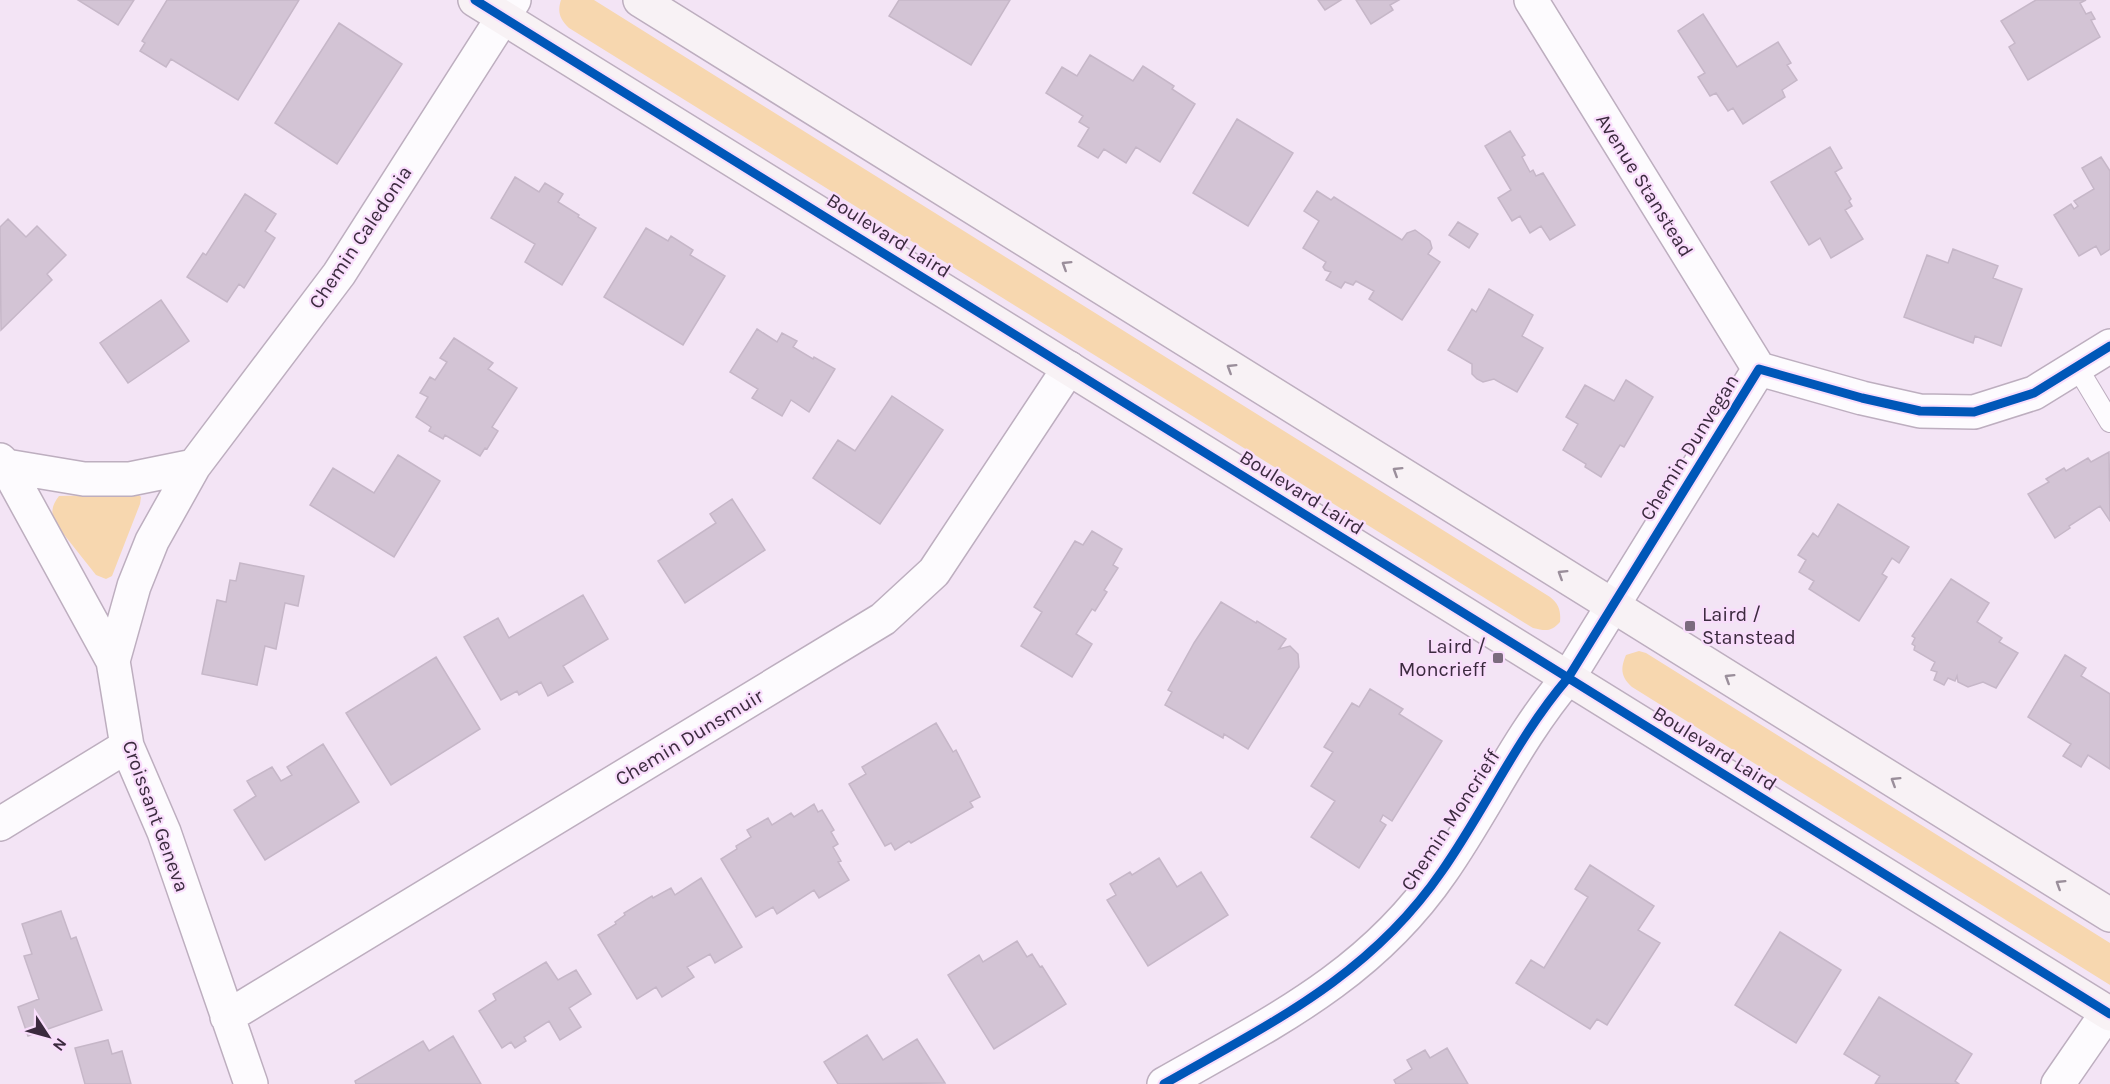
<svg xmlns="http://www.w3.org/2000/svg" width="2110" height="1084" viewBox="0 0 2110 1084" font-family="Karla,sans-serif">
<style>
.green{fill:#f7d7af}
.building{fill:#d3c4d5;stroke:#c6b7c8;stroke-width:1.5}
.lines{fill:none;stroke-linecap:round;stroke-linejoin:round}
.lane-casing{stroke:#bdaebf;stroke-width:22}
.street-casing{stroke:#bdaebf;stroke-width:36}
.secondary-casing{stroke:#bdaebf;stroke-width:36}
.lane{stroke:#fdfbfe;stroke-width:20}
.street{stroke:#fdfbfe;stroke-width:33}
.secondary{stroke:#f8f2f5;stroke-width:33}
.cycleway-casing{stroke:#f9ddfc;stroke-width:13}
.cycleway{stroke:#0057b8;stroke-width:9}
.oneway{stroke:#9a8e9a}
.poi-dot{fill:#7b6b7e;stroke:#f9ddfc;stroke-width:2}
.labels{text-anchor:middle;stroke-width:4.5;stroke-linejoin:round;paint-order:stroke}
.street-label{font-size:20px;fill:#3b2a3e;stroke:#f9ddfc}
.poi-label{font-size:20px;fill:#3b2a3e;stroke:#f9ddfc;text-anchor:start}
</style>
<rect width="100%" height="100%" fill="#f3e4f5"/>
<!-- green -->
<path class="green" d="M 561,0 L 594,0 L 1550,597 C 1559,604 1561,611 1560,622 C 1551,632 1546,631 1533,628 L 569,28 C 560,19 557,12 561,0 Z
M 138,494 L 141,497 L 140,504 L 112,576 L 106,579 L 96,575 L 54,522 C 51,511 52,505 59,496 Z
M 1639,651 L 1646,653 L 2110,943 L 2110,985 L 1632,687 C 1621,677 1620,669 1626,655 Z"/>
<!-- building -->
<path class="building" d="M 78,0 L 134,0 L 118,25 Z
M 167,0 L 299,0 L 238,100 L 171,59 L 166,67 L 140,51 L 145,43 L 142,41 Z
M 899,0 L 1010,0 L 971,65 L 889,16 Z
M 1318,0 L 1341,0 L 1325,10 Z
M 1356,0 L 1399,0 L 1390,5 L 1393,10 L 1371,24 Z
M 2036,0 L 2086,0 L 2080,3 L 2086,14 L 2091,12 L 2095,19 L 2091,20 L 2100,37 L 2028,80 L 2009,47 L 2015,43 L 2001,21 Z
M 1703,14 L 1737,67 L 1778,42 L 1791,63 L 1787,65 L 1797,80 L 1782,90 L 1785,97 L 1743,124 L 1733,108 L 1728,111 L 1716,93 L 1710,96 L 1698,77 L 1705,73 L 1678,31 Z
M 339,23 L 402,64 L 337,164 L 275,123 Z
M 1090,55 L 1133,81 L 1143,66 L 1174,86 L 1172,89 L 1195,104 L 1160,162 L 1136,147 L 1126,163 L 1104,149 L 1098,158 L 1078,146 L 1089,128 L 1079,122 L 1083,116 L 1046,93 L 1062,67 L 1077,76 Z
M 1237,119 L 1293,153 L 1248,226 L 1193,193 Z
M 1510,131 L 1525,155 L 1522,157 L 1530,172 L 1533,170 L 1536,176 L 1543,173 L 1575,225 L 1550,240 L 1541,226 L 1530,233 L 1520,216 L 1512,221 L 1498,198 L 1511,190 L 1485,146 Z
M 1830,147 L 1842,168 L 1835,172 L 1851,199 L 1849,201 L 1852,206 L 1845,210 L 1863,239 L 1831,258 L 1820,238 L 1809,245 L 1771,182 Z
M 2101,157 L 2110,171 L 2110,249 L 2101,255 L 2096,246 L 2079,256 L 2054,215 L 2071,204 L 2074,209 L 2078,206 L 2074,201 L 2094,189 L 2082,168 Z
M 515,177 L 539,192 L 545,183 L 563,194 L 558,202 L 579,215 L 578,217 L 596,228 L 562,285 L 525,262 L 535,244 L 491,218 Z
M 1317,191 L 1331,200 L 1334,197 L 1402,240 L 1407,233 L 1415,230 L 1430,241 L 1432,248 L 1428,254 L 1440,262 L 1402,320 L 1369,299 L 1374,291 L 1356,281 L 1353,285 L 1345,282 L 1341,288 L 1326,280 L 1331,272 L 1325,270 L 1323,267 L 1326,262 L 1303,248 L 1319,221 L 1304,211 Z
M 245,194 L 276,214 L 265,231 L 275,238 L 244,288 L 239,284 L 227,302 L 187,277 L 203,253 L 206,255 Z
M 8,219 L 26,237 L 37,226 L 66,255 L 47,274 L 52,280 L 1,330 L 0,227 Z
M 1458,222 L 1478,234 L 1469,248 L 1449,235 Z
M 646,228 L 668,241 L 671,236 L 693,250 L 690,255 L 725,276 L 683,345 L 604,297 Z
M 1953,249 L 1998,266 L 1993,278 L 2022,289 L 2001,346 L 1975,336 L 1973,343 L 1904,317 L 1927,255 L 1948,263 Z
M 1489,289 L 1533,315 L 1522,336 L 1543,348 L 1517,392 L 1494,379 L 1483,382 L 1477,379 L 1472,374 L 1472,364 L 1448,350 L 1472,309 L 1476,312 Z
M 161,300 L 189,341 L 128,383 L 100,343 Z
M 757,329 L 777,342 L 782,333 L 797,341 L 793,347 L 813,359 L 814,357 L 835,369 L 809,412 L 791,400 L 782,416 L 752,398 L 758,389 L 730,372 Z
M 454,338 L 493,363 L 488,369 L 517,388 L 492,427 L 498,431 L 487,449 L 485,448 L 480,456 L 445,435 L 443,439 L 429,431 L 431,427 L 416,417 L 428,397 L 420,393 L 430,377 L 435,380 L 447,362 L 440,358 Z
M 1626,380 L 1653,397 L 1624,447 L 1620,445 L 1601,477 L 1585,467 L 1586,464 L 1563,450 L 1578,424 L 1566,417 L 1585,385 L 1614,401 Z
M 892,396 L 943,430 L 880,524 L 813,478 L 838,440 L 855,451 Z
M 2109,452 L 2110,521 L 2100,506 L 2069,526 L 2070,528 L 2055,538 L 2028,494 L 2049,482 L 2046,479 L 2064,468 L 2066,471 L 2088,458 L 2091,462 Z
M 398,455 L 440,481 L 394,557 L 310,505 L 333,468 L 374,493 Z
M 732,499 L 765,550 L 685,603 L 658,561 L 716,523 L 710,514 Z
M 1838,504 L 1909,547 L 1899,563 L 1892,558 L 1882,574 L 1887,577 L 1859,621 L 1809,589 L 1814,581 L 1799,572 L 1806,560 L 1798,555 L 1813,533 L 1818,537 Z
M 1092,531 L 1122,549 L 1113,565 L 1118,568 L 1104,590 L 1107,592 L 1095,611 L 1092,609 L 1076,634 L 1092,644 L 1072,677 L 1021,646 L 1042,612 L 1034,607 L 1075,541 L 1083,545 Z
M 240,563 L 304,576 L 298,606 L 285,603 L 276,649 L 265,646 L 257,685 L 202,674 L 217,600 L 226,602 L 230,580 L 236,581 Z
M 1951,579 L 1989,603 L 1977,622 L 2002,638 L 1999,642 L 2018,653 L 1996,688 L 1983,682 L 1968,687 L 1958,682 L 1957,676 L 1955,681 L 1948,678 L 1944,685 L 1934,680 L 1937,672 L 1931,670 L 1935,662 L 1914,650 L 1915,646 L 1912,644 L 1915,638 L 1912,636 Z
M 583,595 L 608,639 L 563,666 L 573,682 L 548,696 L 541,682 L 519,695 L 517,691 L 501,700 L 464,637 L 498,618 L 509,638 Z
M 1221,602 L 1256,623 L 1257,621 L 1286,639 L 1279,649 L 1290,646 L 1298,654 L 1299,667 L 1248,749 L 1224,734 L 1223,738 L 1165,705 L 1172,692 L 1168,690 L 1194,643 Z
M 2065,655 L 2086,668 L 2081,676 L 2110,694 L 2110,769 L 2088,755 L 2081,767 L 2063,756 L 2071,744 L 2028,717 Z
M 436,657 L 480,729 L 391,785 L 346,713 Z
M 1370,689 L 1403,709 L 1399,714 L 1442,741 L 1392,821 L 1383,815 L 1380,821 L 1386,825 L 1359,868 L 1311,837 L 1335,801 L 1311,786 L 1333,752 L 1324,747 L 1352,703 L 1359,707 Z
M 936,723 L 953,752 L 956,750 L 980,797 L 970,802 L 973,807 L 911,843 L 909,841 L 895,850 L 891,843 L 885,846 L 849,784 L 866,774 L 862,767 Z
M 323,744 L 359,802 L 265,860 L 234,810 L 256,796 L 247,781 L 272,767 L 281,781 L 292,775 L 287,767 Z
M 814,804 L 818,812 L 822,810 L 834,830 L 831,832 L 838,844 L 833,847 L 841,861 L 838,862 L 849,880 L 819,898 L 814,890 L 777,914 L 773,907 L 756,917 L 721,859 L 737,849 L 736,846 L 751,837 L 747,830 L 768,818 L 772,825 L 791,813 L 794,817 Z
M 1159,858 L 1177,887 L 1201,872 L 1228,915 L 1148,966 L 1107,900 L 1116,895 L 1110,884 L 1130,872 L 1132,875 Z
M 1590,865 L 1654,906 L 1638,930 L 1660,943 L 1607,1025 L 1597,1019 L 1590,1029 L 1516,983 L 1531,960 L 1544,968 L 1588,897 L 1575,889 Z
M 701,878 L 742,947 L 715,963 L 710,954 L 687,967 L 694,977 L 662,997 L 656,987 L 637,999 L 598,935 L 616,924 L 615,922 L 625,915 L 624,913 L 652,896 L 653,898 L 671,888 L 675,895 Z
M 61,911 L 71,939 L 76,937 L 102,1010 L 28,1036 L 18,1007 L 39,999 L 24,956 L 32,954 L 22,924 Z
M 1780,932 L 1841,970 L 1796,1043 L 1735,1005 Z
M 1017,941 L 1027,957 L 1032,954 L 1040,967 L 1042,966 L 1066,1004 L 994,1049 L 948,975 L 979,955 L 983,962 Z
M 546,962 L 558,980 L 576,970 L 591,994 L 569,1008 L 581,1027 L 560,1040 L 549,1021 L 524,1037 L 526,1041 L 515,1048 L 511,1042 L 502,1048 L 479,1011 L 496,1000 L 493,994 Z
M 1879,997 L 1972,1054 L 1955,1081 L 1959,1084 L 1875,1084 L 1880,1076 L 1844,1054 Z
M 867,1035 L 883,1060 L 917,1039 L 945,1083 L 838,1084 L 824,1062 Z
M 453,1036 L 481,1084 L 356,1084 L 355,1081 L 423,1041 L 429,1051 Z
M 108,1040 L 112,1054 L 122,1051 L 131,1084 L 85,1084 L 75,1048 Z
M 1447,1048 L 1468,1084 L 1396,1084 L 1394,1080 L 1412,1069 L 1407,1060 L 1425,1050 L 1430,1058 Z"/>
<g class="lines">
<!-- lane casing -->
<g class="lane-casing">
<path id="lane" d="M 2077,367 L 2110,422"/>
</g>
<!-- street casing -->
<g class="street-casing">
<path id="street" d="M 1531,0 L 1759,369
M 0,460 L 6,466 L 113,661 L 127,746 L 164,832 L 251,1084
M 6,466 L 84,479 L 130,479 L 194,466
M 113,661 L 134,586 L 152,541 L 194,466 L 339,274 L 514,0
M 0,824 L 127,746
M 227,1017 L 883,619 L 934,572 L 1069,368
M 1164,1084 C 1271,1023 1370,976 1442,871 C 1486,808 1518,736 1568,678 L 1759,369 L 1862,398 L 1920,411 L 1974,412 L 2034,393 L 2110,346
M 2058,1084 L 2107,1013"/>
</g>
<!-- secondary casing -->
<g class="secondary-casing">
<path id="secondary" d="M 475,0 L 2110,1014
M 640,0 L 2110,915"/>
</g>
<!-- lane -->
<use href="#lane" class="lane"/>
<!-- street -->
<use href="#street" class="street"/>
<!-- secondary -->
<use href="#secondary" class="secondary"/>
<!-- cycleway casing -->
<g class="cycleway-casing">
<path id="cycleway" d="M 475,0 L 2110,1014
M 1164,1084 C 1271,1023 1370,976 1442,871 C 1486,808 1518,736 1568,678 L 1759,369 L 1862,398 L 1920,411 L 1974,412 L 2034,393 L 2110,346"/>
</g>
<!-- cycleway -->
<use href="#cycleway" class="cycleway"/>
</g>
<!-- one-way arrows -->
<defs><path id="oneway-chevron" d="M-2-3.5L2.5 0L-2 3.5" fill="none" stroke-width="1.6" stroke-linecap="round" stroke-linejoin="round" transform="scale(1.5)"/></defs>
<g class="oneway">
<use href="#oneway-chevron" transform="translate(1066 265) rotate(-148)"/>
<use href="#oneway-chevron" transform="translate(1231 368) rotate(-148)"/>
<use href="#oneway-chevron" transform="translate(1397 471) rotate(-148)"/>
<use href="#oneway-chevron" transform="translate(1562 574) rotate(-148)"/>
<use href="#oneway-chevron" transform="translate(1729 678) rotate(-148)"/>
<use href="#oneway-chevron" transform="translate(1895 781) rotate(-148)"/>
<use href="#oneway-chevron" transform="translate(2060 884) rotate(-148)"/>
</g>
<!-- markers -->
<g class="poi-dot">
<rect x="1684" y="620" width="12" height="12" rx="3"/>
<rect x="1492" y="652" width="12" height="12" rx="3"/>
</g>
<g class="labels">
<!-- street labels -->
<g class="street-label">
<text transform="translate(1645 185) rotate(58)" y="7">Avenue Stanstead</text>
<text transform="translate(889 235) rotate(32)" y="7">Boulevard Laird</text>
<text transform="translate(360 237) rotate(-56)" y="7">Chemin Caledonia</text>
<text transform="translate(1689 447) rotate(-58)" y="7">Chemin Dunvegan</text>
<text transform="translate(1302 492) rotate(32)" y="7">Boulevard Laird</text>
<text transform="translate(689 737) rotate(-31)" y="7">Chemin Dunsmuir</text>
<text transform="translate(1715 748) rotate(32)" y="7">Boulevard Laird</text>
<text transform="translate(156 816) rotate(70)" y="7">Croissant Geneva</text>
<text transform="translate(1450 820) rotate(-57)" y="7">Chemin Moncrieff</text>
</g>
<!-- poi labels -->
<g class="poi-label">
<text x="1702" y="621">Laird /<tspan x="1702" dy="23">Stanstead</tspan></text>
<text x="1486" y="653" text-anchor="end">Laird /<tspan x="1486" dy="23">Moncrieff</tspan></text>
</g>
</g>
<!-- north arrow -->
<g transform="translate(48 1036) rotate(126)" stroke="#f9ddfc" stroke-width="4.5" paint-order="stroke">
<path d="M0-4.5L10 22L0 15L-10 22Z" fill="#3b2a3e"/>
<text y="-9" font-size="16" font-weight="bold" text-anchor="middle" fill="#3b2a3e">N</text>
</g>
</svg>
